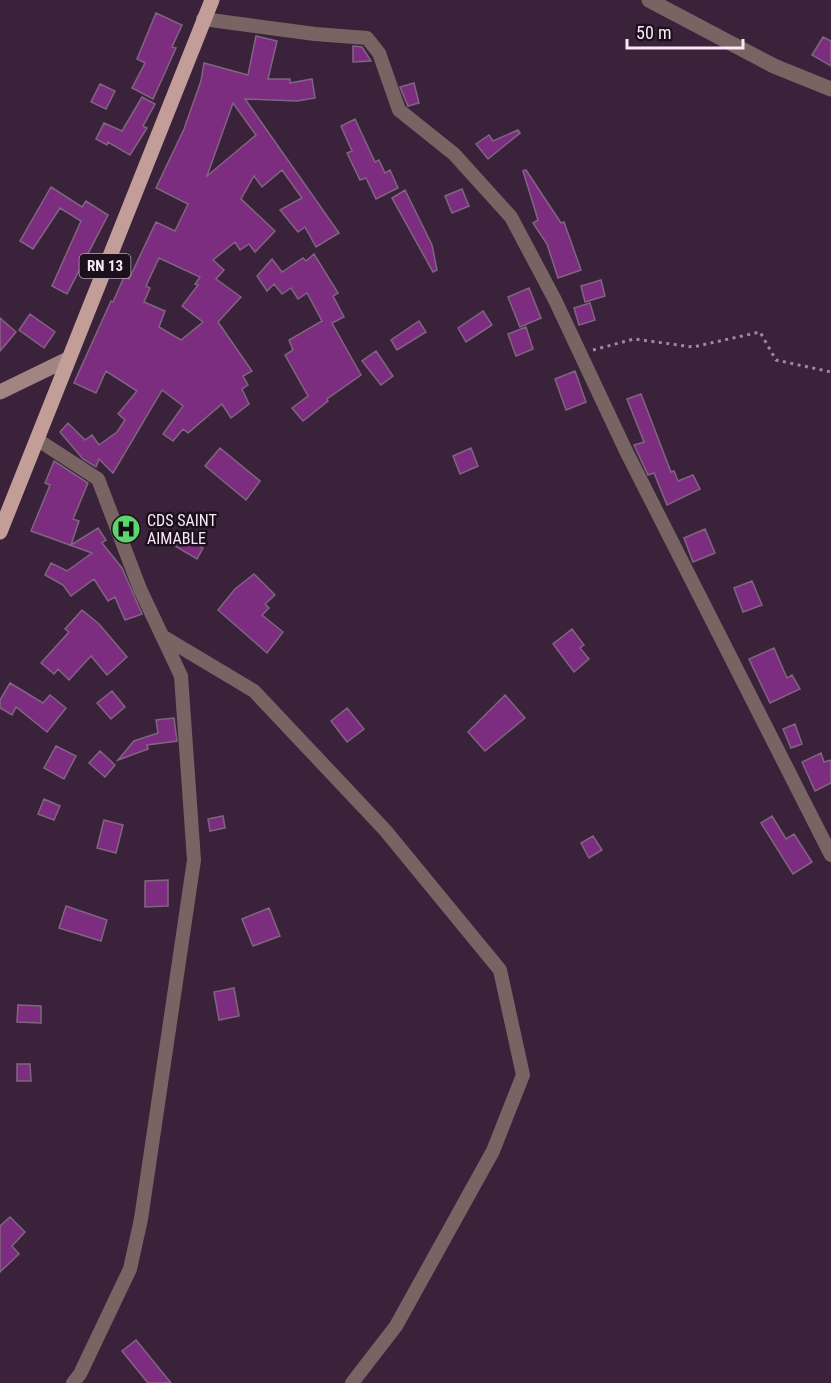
<svg xmlns="http://www.w3.org/2000/svg" width="831" height="1383" viewBox="0 0 831 1383" font-family="'Roboto Condensed',sans-serif">
<style>
.building{fill:#7c2d7f;stroke:#806580;stroke-width:1.5;fill-rule:evenodd}
.lines{fill:none;stroke-linecap:round;stroke-linejoin:round}
.path{stroke:#9e8a9e;stroke-width:3;stroke-dasharray:3 4.5;stroke-linecap:butt}
.minor{stroke:#786563;stroke-width:14}
.tertiary{stroke:#786563;stroke-width:15}
.secondary{stroke:#a28582;stroke-width:15}
.primary{stroke:#c39e99;stroke-width:15}
.labels{text-anchor:middle;stroke-width:5;stroke-linejoin:round;paint-order:stroke}
.shield{fill:#1b101b;stroke:#b6a7b6;stroke-width:1.5}
.shield-label{font-size:15px;font-weight:bold;fill:#f8e8f8}
.poi-label{font-size:16px;fill:#f8e8f8;stroke:#1b101b;text-anchor:start}
</style>
<rect width="100%" height="100%" fill="#3a223a"/>
<!-- building -->
<path class="building" d="M 156,13 L 182,25 L 172,47 L 176,48 L 153,99 L 132,88 L 145,63 L 137,59 Z
M 256,36 L 277,41 L 268,79 L 290,79 L 290,83 L 312,79 L 315,98 L 297,101 L 245,99 L 339,233 L 316,247 L 305,227 L 298,232 L 280,210 L 302,198 L 282,170 L 262,187 L 254,176 L 241,199 L 275,231 L 255,252 L 249,244 L 240,250 L 235,242 L 213,260 L 224,270 L 216,279 L 241,297 L 218,322 L 252,371 L 243,376 L 248,385 L 242,389 L 249,404 L 231,418 L 222,404 L 188,433 L 183,429 L 173,441 L 163,434 L 183,406 L 162,390 L 113,473 L 99,459 L 96,467 L 83,459 L 60,432 L 68,423 L 85,440 L 92,435 L 99,445 L 117,432 L 125,420 L 118,414 L 137,391 L 106,371 L 96,393 L 74,383 L 111,301 L 113,302 L 124,277 L 129,279 L 156,222 L 175,231 L 188,204 L 156,188 L 184,129 L 201,81 L 204,63 L 248,75 ZM 233,103 L 256,135 L 207,176 ZM 159,258 L 200,277 L 195,284 L 198,285 L 182,306 L 203,322 L 181,340 L 159,327 L 165,311 L 144,302 L 150,288 L 146,286 Z
M 823,37 L 831,41 L 831,66 L 812,55 Z
M 353,46 L 362,47 L 371,61 L 353,62 Z
M 414,83 L 419,103 L 408,106 L 400,87 Z
M 100,84 L 115,91 L 106,109 L 91,102 Z
M 142,97 L 155,104 L 143,126 L 147,128 L 130,155 L 108,142 L 107,145 L 96,139 L 104,123 L 122,131 Z
M 355,119 L 375,162 L 379,160 L 385,173 L 390,170 L 398,188 L 376,199 L 366,178 L 360,180 L 347,153 L 352,151 L 341,126 Z
M 518,130 L 520,133 L 488,159 L 476,144 L 489,135 L 493,141 Z
M 526,170 L 561,223 L 564,222 L 581,270 L 558,278 L 547,244 L 533,223 L 538,220 L 523,171 Z
M 51,187 L 82,207 L 86,201 L 108,215 L 67,294 L 52,286 L 81,221 L 60,208 L 33,249 L 20,241 Z
M 462,189 L 469,206 L 452,213 L 445,196 Z
M 405,190 L 432,245 L 437,270 L 433,272 L 392,198 Z
M 314,254 L 338,293 L 333,296 L 344,317 L 332,323 L 361,375 L 327,399 L 328,401 L 303,421 L 292,408 L 308,396 L 285,355 L 293,350 L 289,340 L 322,321 L 307,293 L 298,299 L 291,288 L 282,294 L 274,284 L 267,291 L 257,276 L 272,259 L 282,272 L 303,258 L 306,261 Z
M 601,280 L 605,296 L 585,302 L 581,286 Z
M 529,288 L 541,318 L 520,327 L 508,297 Z
M 590,303 L 595,320 L 579,325 L 574,308 Z
M 483,311 L 492,325 L 466,342 L 458,328 Z
M 30,314 L 55,332 L 44,348 L 19,330 Z
M 0,318 L 16,332 L 0,351 Z
M 419,321 L 426,332 L 397,350 L 391,340 Z
M 526,327 L 533,349 L 516,356 L 508,334 Z
M 376,351 L 393,376 L 381,385 L 362,361 Z
M 575,371 L 586,402 L 566,410 L 555,379 Z
M 641,394 L 671,472 L 674,471 L 678,481 L 693,475 L 700,489 L 667,505 L 654,473 L 648,475 L 634,445 L 644,442 L 627,399 Z
M 220,448 L 260,481 L 246,500 L 205,466 Z
M 471,448 L 478,466 L 460,474 L 453,456 Z
M 54,461 L 88,483 L 73,519 L 79,521 L 71,545 L 98,528 L 106,540 L 102,543 L 122,568 L 142,614 L 125,620 L 115,597 L 108,601 L 94,579 L 71,596 L 63,585 L 45,575 L 51,563 L 67,571 L 92,553 L 31,531 L 50,485 L 45,483 Z
M 705,529 L 715,553 L 693,562 L 684,538 Z
M 180,536 L 203,548 L 197,559 L 175,546 Z
M 254,574 L 275,595 L 265,604 L 269,608 L 262,615 L 283,632 L 267,653 L 218,610 L 235,589 Z
M 752,581 L 762,605 L 743,612 L 734,588 Z
M 82,610 L 99,624 L 127,657 L 107,675 L 91,656 L 69,680 L 58,669 L 54,674 L 41,663 L 69,632 L 65,629 Z
M 572,629 L 584,645 L 580,648 L 589,659 L 574,672 L 553,644 Z
M 774,648 L 787,678 L 792,675 L 800,689 L 770,703 L 749,659 Z
M 10,683 L 43,703 L 50,695 L 66,708 L 47,732 L 16,707 L 12,715 L 0,708 L 0,700 Z
M 112,691 L 125,707 L 111,719 L 97,703 Z
M 505,695 L 525,718 L 485,751 L 468,732 Z
M 347,708 L 364,729 L 347,742 L 331,721 Z
M 174,718 L 177,741 L 147,745 L 148,749 L 118,760 L 134,741 L 158,733 L 156,720 Z
M 795,724 L 802,744 L 791,748 L 783,729 Z
M 56,746 L 76,756 L 64,779 L 44,768 Z
M 100,751 L 115,765 L 105,777 L 89,763 Z
M 821,753 L 824,762 L 831,760 L 831,783 L 815,791 L 802,762 Z
M 44,799 L 60,806 L 54,820 L 38,814 Z
M 223,816 L 225,828 L 210,831 L 208,819 Z
M 772,816 L 786,839 L 794,834 L 812,862 L 793,874 L 761,823 Z
M 104,820 L 123,825 L 116,853 L 97,848 Z
M 593,836 L 602,850 L 589,858 L 581,843 Z
M 168,880 L 168,906 L 145,907 L 145,881 Z
M 66,906 L 107,920 L 101,941 L 59,928 Z
M 269,908 L 280,936 L 253,946 L 242,919 Z
M 234,988 L 239,1016 L 219,1020 L 214,992 Z
M 18,1005 L 41,1006 L 41,1023 L 17,1022 Z
M 17,1064 L 30,1064 L 31,1081 L 17,1081 Z
M 10,1217 L 25,1232 L 12,1246 L 19,1254 L 0,1272 L 0,1226 Z
M 136,1340 L 171,1383 L 148,1383 L 122,1351 Z"/>
<g class="lines">
<!-- path -->
<path class="path" d="M 593,350 L 634,339 L 693,347 L 760,332 L 776,360 L 831,372"/>
<!-- minor -->
<path class="minor" d="M 203,19 L 315,34 L 367,38 L 379,53 L 399,110 L 454,154 L 511,217 L 555,300 L 626,451 L 831,855
M 38,440 L 98,479 L 140,589 L 181,676 L 194,860 L 141,1219 L 130,1269 L 80,1374 L 73,1383
M 162,636 L 254,691 L 385,830 L 500,970 L 523,1075 L 493,1151 L 396,1326 L 352,1383"/>
<!-- tertiary -->
<path class="tertiary" d="M 649,0 L 774,66 L 831,89"/>
<!-- secondary -->
<path class="secondary" d="M 0,392 L 68,359"/>
<!-- primary -->
<path class="primary" d="M 0,532 L 212,0"/>
</g>
<!-- icons -->
<defs>
<g id="hospital-disc" transform="scale(1.5)"><circle r="9.5" fill="#5cd56d" stroke="#1b101b"/><path d="M-5-5h3v3.5h4V-5h3V5h-3V1.5h-4V5h-3Z" fill="#111"/></g>
</defs>
<g fill-rule="evenodd">
<use href="#hospital-disc" x="126" y="529"/>
</g>
<g class="labels">
<!-- shield labels -->
<rect class="shield" x="79.5" y="254" width="51" height="24" rx="4.5"/>
<g class="shield-label">
<text x="105" y="271">RN 13</text>
</g>
<!-- poi labels -->
<g class="poi-label">
<text x="147" y="526">CDS SAINT<tspan x="147" dy="18">AIMABLE</tspan></text>
</g>
</g>
<!-- scale -->
<path d="M627 39v9h116v-9" fill="none" stroke="#f8e8f8" stroke-width="3"/>
<text x="636" y="39" font-size="18" fill="#f8e8f8" stroke="#1b101b" stroke-width="4.5" paint-order="stroke">50 m</text>
</svg>
